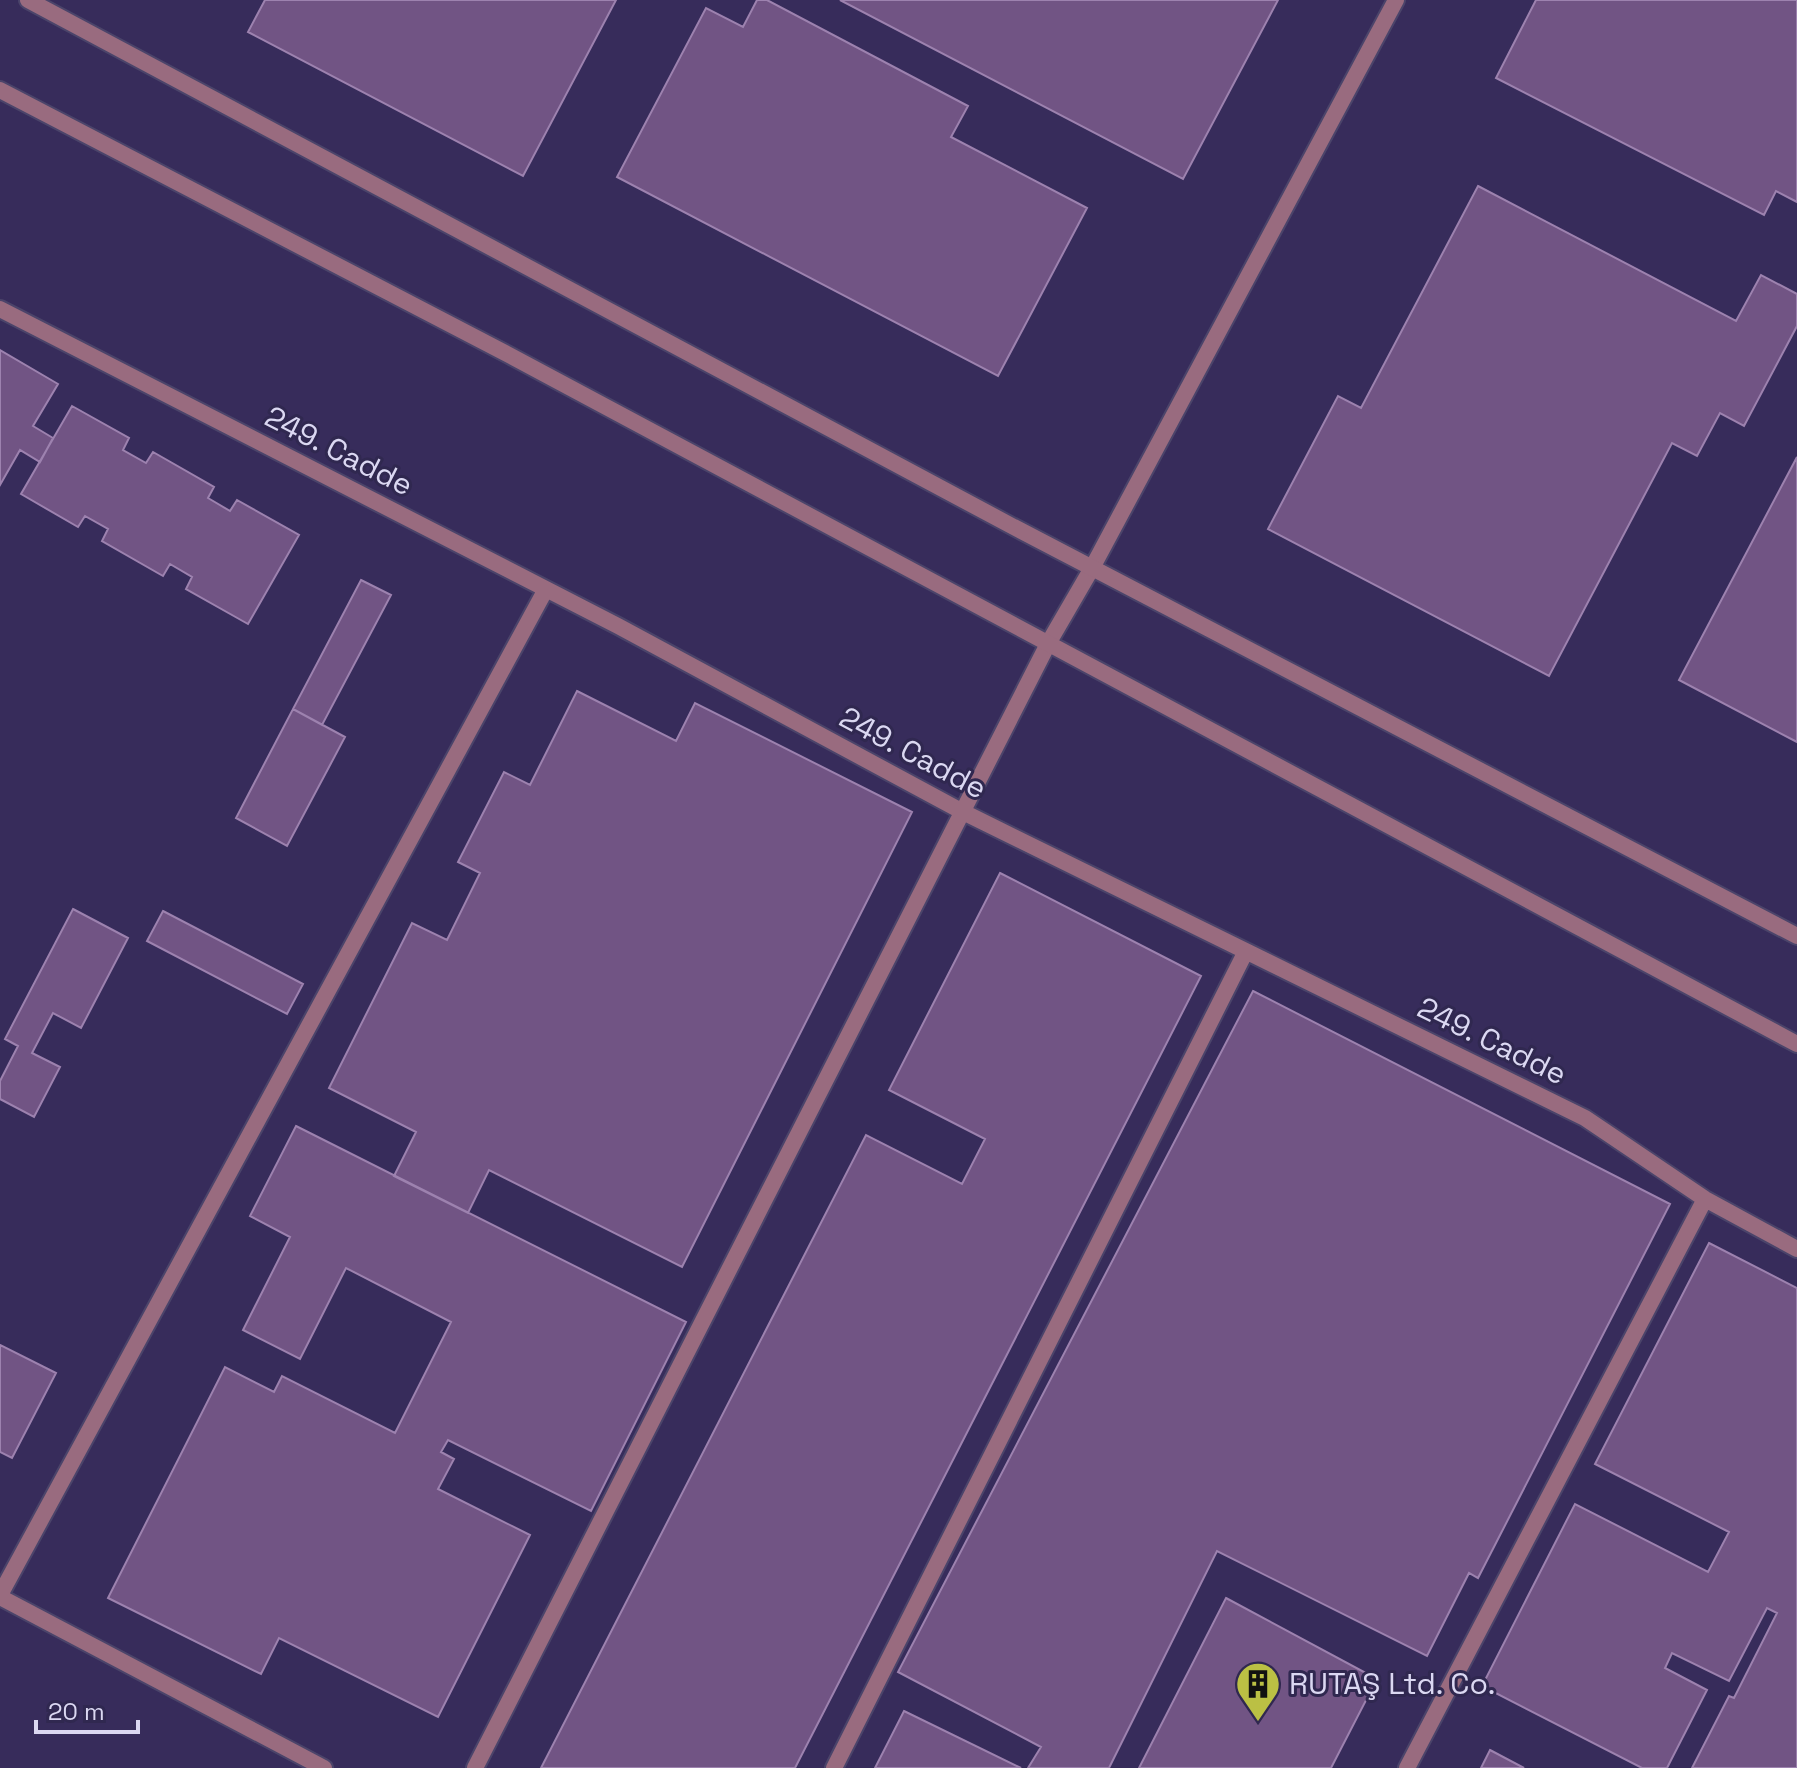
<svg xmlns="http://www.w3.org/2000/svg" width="1797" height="1768" viewBox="0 0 1797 1768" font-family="'Space Grotesk',sans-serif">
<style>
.built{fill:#372c5b}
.building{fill:#715484;stroke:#9d82af;stroke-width:2}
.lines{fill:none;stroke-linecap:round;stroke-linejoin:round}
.minor-casing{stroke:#4b446a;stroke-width:20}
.tertiary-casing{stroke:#4b446a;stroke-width:20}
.minor{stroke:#996b7f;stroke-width:16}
.tertiary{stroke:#996b7f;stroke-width:16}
.labels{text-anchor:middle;stroke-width:6;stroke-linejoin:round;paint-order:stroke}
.street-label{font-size:30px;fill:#dbd8f2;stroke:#302850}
.poi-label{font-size:30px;fill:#dbd8f2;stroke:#302850;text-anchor:start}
</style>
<rect width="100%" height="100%" fill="#302850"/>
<!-- built -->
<path class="built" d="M 0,0 L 1797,0 L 1797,1768 L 0,1768 Z"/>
<!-- building -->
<path class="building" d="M 265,0 L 616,0 L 523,176 L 248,32 Z
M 757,0 L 767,0 L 968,106 L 951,137 L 1087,208 L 998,376 L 617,177 L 706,8 L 743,27 Z
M 840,0 L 1278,0 L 1183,179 Z
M 1536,0 L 1797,0 L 1797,202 L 1776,191 L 1764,215 L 1496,78 Z
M 1478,186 L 1736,321 L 1761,275 L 1797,294 L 1797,326 L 1744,426 L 1720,413 L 1697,456 L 1672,443 L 1549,676 L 1268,529 L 1338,396 L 1361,408 Z
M 0,350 L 58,384 L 33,426 L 53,438 L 40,462 L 20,450 L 0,485 Z
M 72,406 L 129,438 L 123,450 L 146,463 L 153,452 L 214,487 L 208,498 L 230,511 L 237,500 L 299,535 L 248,624 L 186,589 L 192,577 L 170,564 L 163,576 L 102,541 L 108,529 L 85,516 L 78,527 L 21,494 Z
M 1797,457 L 1797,742 L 1679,680 Z
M 361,580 L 391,595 L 322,725 L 293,709 Z
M 577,691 L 676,741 L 695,703 L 912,812 L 682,1267 L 489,1170 L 468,1213 L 394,1176 L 416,1132 L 329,1088 L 412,923 L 447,940 L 480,873 L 458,862 L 504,772 L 530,785 Z
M 293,709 L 345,737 L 287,846 L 236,818 Z
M 1000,873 L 1201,976 L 795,1768 L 541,1768 L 866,1135 L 962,1184 L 985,1139 L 889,1090 Z
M 73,909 L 128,938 L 81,1028 L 53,1013 L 32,1053 L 60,1067 L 34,1117 L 0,1099 L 0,1081 L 18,1046 L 5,1039 Z
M 163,911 L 303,984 L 287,1014 L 147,941 Z
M 1253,991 L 1670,1204 L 1478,1578 L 1469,1573 L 1427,1656 L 1217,1551 L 1109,1768 L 1028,1768 L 1041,1747 L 898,1672 Z
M 296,1126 L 686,1322 L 591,1511 L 448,1440 L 441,1452 L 454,1459 L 438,1489 L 530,1535 L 438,1717 L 279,1638 L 261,1674 L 108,1598 L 225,1367 L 274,1392 L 282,1376 L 395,1433 L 451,1322 L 346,1268 L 300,1359 L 243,1330 L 290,1237 L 250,1216 Z
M 1709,1243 L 1797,1288 L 1797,1768 L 1692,1768 L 1729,1696 L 1734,1698 L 1777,1613 L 1767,1608 L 1729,1681 L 1672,1653 L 1665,1668 L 1707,1690 L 1667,1768 L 1642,1768 L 1482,1686 L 1575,1504 L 1708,1572 L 1729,1532 L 1595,1464 Z
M 0,1345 L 56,1373 L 12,1458 L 0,1452 Z
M 1226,1598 L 1377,1679 L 1331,1768 L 1139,1768 Z
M 904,1711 L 1021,1768 L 875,1768 Z
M 1490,1750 L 1524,1768 L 1481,1768 Z"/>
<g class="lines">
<!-- minor casing -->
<g class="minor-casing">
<path id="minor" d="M 0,309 L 618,626 L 963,812 L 1585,1118 L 1705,1199 L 1797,1249
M 0,1595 L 546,589
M 0,1597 L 324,1768
M 475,1768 L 1049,642 L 1092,568 L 1396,0
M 834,1768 L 1245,953
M 1407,1768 L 1705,1199"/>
</g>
<!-- tertiary casing -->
<g class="tertiary-casing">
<path id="tertiary" d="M 28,0 L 1010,525 L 1797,936
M 0,90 L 509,355 L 1797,1044"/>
</g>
<!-- minor -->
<use href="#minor" class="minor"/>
<!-- tertiary -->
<use href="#tertiary" class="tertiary"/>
</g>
<!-- icons -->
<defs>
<g id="building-pin" transform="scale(2.3)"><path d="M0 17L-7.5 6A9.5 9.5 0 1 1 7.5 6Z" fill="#bbc044" stroke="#302850"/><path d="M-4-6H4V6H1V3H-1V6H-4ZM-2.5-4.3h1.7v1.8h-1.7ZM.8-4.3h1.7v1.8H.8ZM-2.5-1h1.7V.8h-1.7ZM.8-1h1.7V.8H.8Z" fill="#111"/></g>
</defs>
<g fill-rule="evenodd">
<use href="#building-pin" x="1258" y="1684"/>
</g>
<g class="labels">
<!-- street labels -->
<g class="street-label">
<text transform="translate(339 451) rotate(27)" y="10">249. Cadde</text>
<text transform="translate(913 753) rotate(28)" y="10">249. Cadde</text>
<text transform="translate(1492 1041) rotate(26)" y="10">249. Cadde</text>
</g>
<!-- poi labels -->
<g class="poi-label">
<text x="1289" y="1694">RUTAŞ Ltd. Co.</text>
</g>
</g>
<!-- scale -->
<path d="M36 1720v12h102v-12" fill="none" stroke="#dbd8f2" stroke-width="4"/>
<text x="48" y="1720" font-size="24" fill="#dbd8f2" stroke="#302850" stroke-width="6" paint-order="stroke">20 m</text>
</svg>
